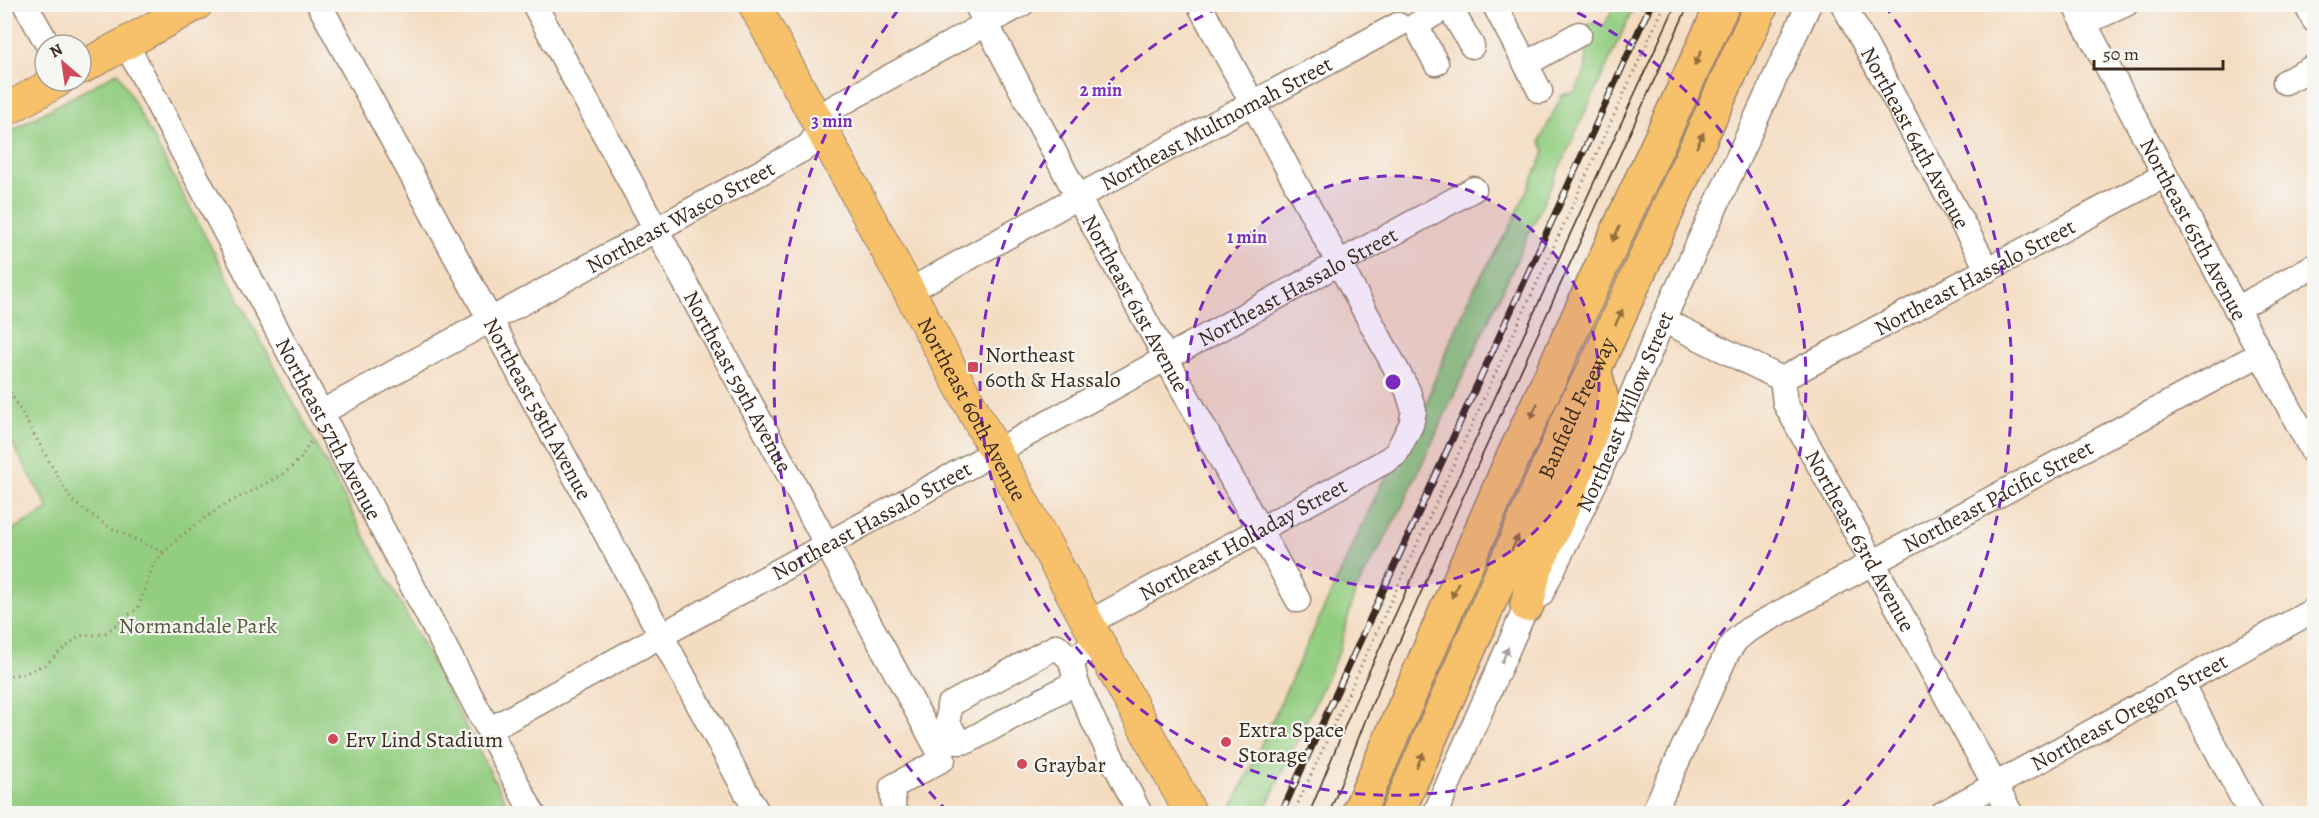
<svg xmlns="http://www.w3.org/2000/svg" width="2319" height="818" viewBox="0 0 2319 818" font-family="Alegreya,serif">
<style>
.green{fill:#93cd80;stroke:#677c4f;stroke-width:1.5}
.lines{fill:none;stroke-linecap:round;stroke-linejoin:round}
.minor-casing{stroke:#988370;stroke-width:27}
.major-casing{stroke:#988370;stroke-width:34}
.highway-casing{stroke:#988370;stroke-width:36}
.path{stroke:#988370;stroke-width:3;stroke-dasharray:1.5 4.5;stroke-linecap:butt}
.minor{stroke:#fff;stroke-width:24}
.major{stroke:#f7c06b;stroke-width:32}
.highway{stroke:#f7c06b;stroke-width:33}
.tram{stroke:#3b2a1e;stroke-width:1.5}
.rail-casing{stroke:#3b2a1e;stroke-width:7}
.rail{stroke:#f6f6f2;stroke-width:4.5;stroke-dasharray:14;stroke-linecap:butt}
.oneway{fill:#906e41}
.oneway2{fill:#a79f9a}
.ring{fill:none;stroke:#7b2cbf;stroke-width:3;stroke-dasharray:10 8}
.poi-dot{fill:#d1495b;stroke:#f6f6f2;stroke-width:2}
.labels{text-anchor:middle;stroke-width:4.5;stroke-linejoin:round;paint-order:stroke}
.street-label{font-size:22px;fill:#3b2a1e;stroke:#f6f6f2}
.poi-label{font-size:22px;fill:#3b2a1e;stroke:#f6f6f2;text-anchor:start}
.park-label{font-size:22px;fill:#555b3b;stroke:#f6f6f2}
.centre{fill:#7b2cbf;stroke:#f6f6f2;stroke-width:3}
.ring-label{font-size:18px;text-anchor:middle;font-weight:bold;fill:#7b2cbf;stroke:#f6f6f2;stroke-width:4.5;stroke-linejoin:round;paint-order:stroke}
</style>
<rect width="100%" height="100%" fill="#f6f6f2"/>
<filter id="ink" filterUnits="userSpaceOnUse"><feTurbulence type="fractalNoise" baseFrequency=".0167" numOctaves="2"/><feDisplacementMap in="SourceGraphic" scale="12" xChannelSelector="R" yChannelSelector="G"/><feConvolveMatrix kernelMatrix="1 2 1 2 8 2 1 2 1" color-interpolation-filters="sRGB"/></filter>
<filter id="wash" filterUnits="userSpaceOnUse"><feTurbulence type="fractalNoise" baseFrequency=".008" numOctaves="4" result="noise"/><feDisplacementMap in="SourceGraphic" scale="24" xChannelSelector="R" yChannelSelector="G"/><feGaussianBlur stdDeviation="1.35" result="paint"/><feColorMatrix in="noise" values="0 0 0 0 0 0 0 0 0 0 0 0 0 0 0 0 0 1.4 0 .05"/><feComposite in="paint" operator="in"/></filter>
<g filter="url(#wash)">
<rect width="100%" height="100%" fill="#f4dcc1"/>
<!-- green -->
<path class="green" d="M 1615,5 L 1635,5 L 1401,509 L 1355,592 L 1338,654 L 1263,813 L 1229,814 L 1381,485 L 1411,444 L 1420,425 L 1433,384 L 1470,296 L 1512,223 L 1545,151 L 1540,141 L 1562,95 L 1575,92 L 1585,72 L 1589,24 L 1592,22 L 1604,26 Z
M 118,72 L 512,813 L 5,813 L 5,534 L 49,509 L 5,431 L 5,134 Z"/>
</g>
<g filter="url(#ink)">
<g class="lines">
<!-- minor casing -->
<g class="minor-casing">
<g id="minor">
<path d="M 25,4 L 48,45"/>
<path id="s1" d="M 319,4 L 758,814"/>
<path id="s2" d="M 534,4 L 943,759 L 892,787 L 894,814"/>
<path id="s3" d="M 976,4 L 1078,197 L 1298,600"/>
<path d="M 1494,4 L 1540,91"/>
<path id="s4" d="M 1843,4 L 1988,270"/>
<path id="s5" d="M 2074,4 L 2314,454"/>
<path d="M 2306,4 L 2314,20"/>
<path d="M 1449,6 L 1472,46"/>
<path d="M 2084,23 L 2126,4"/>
<path id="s6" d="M 126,44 L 533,814"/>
<path d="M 1436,63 L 1416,25 L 1451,4"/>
<path d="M 1526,64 L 1579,34"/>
<path d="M 2285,82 L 2314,67"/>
<path id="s7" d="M 909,291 L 1078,197 L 1398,25"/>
<path d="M 2236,309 L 2314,266"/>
<path id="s8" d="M 1663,320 L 1782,379 L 1785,403 L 2011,814"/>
<path id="s9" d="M 1782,379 L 2165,175"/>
<path id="s10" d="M 322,412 L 809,146 L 833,108 L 1022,4"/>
<path id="s11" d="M 1088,623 L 1384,462 L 1396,454 L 1411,425 L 1414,411 L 1408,391 L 1199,4"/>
<path d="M 1071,660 L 1076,682 L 968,741 L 959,742 L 948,723 L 949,705 L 1057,646 L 1071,660 L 1099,643"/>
<path d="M 1076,682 L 1090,714 L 1140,814"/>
<path d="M 2181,683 L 2251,814"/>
<path id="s12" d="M 489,730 L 1474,189"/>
<path id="s13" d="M 1435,814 L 1527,605 L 1541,594 L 1598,476 L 1663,320 L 1809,4"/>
<path id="s14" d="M 1653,814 L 1727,653 L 1736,640 L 1748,630 L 2260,354"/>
<path id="s15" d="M 1942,814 L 2314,610"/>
</g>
</g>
<!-- major casing -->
<g class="major-casing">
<g id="major">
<path id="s16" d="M 754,4 L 1191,814"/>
<path d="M 81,68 L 197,4"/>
<path d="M 4,111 L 58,81"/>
</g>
</g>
<!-- highway casing -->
<g class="highway-casing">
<g id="highway">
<path d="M 1527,605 L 1534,572 L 1569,493 L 1602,401 L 1595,372"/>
<path d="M 1358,814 L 1509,466 L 1723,4"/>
<path id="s17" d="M 1397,814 L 1573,410 L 1594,370 L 1762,4"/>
</g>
</g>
<!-- path -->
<path class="path" d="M 4,382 L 72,501 L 109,527 L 165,553
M 4,676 L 23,674 L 46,664 L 79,636 L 104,634 L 138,608 L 154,563 L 179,537 L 219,508 L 285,473 L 301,458 L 312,439
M 1293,814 L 1665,4"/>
<!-- minor -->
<use href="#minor" class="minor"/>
<!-- major -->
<use href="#major" class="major"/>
<!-- highway -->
<use href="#highway" class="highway"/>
<!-- tram -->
<path class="tram" d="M 1309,814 L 1354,704 L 1676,4
M 1329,814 L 1369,711 L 1458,508 L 1689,4"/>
<!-- rail casing -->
<g class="rail-casing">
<path id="rail" d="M 1281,814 L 1651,4"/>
</g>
<!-- rail -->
<use href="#rail" class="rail"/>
</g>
<!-- one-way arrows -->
<defs><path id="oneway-solid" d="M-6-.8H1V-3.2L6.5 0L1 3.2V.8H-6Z" transform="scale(1.5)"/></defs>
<g class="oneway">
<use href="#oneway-solid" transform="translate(1698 58) rotate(115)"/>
<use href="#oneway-solid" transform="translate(1700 140) rotate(-65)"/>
<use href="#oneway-solid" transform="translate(1616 234) rotate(115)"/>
<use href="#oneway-solid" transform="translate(1619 317) rotate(-65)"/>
<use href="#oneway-solid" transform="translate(1534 411) rotate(114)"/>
<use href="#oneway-solid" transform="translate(1515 543) rotate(-66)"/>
<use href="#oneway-solid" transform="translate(1455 590) rotate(114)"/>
<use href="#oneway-solid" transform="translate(1420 760) rotate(-66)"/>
</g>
<use class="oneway2" href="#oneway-solid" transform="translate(1505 655) rotate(-67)"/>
</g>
<!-- distance rings -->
<circle cx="1393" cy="382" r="206" fill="#7b2cbf" fill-opacity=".12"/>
<g class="ring">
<circle cx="1393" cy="382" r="206"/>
<path d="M1561 5A413 413 0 1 1 1225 5"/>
<path d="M948 812A619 619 0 0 1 902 5M1884 5A619 619 0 0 1 1838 812"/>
</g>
<!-- markers -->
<g class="poi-dot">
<rect x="967" y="361" width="12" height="12" rx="3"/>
<circle cx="333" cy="739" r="6"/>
<circle cx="1226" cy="742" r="6"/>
<circle cx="1022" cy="764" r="6"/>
</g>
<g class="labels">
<!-- street labels -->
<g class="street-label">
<text dy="8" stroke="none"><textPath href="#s7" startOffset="350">Northeast Multnomah Street</textPath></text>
<text dy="8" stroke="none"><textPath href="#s4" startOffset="152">Northeast 64th Avenue</textPath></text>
<text dy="8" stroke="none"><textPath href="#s10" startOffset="408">Northeast Wasco Street</textPath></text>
<text dy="8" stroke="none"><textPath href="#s5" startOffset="255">Northeast 65th Avenue</textPath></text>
<text dy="8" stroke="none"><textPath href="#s9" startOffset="218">Northeast Hassalo Street</textPath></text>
<text dy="8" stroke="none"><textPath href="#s12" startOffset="922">Northeast Hassalo Street</textPath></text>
<text dy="8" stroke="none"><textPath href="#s3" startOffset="339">Northeast 61st Avenue</textPath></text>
<text dy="8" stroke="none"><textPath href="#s2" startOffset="429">Northeast 59th Avenue</textPath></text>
<text dy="8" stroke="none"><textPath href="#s17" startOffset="444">Banfield Freeway</textPath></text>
<text dy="8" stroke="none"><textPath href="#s1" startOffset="460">Northeast 58th Avenue</textPath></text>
<text dy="8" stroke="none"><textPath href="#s16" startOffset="460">Northeast 60th Avenue</textPath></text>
<text dy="8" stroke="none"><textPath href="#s13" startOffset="447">Northeast Willow Street</textPath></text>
<text dy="8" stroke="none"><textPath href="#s6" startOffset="435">Northeast 57th Avenue</textPath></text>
<text dy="8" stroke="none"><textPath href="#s14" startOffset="492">Northeast Pacific Street</textPath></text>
<text dy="8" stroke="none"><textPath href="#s12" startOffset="436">Northeast Hassalo Street</textPath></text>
<text dy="8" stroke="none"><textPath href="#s11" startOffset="176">Northeast Holladay Street</textPath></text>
<text dy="8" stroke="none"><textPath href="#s8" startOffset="314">Northeast 63rd Avenue</textPath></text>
<text dy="8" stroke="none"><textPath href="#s15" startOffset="213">Northeast Oregon Street</textPath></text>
</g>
<!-- poi labels -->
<g class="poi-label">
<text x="985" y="362">Northeast<tspan x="985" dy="25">60th &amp; Hassalo</tspan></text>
<text x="1238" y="737">Extra Space<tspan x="1238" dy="25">Storage</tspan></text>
<text x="345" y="747">Erv Lind Stadium</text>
<text x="1034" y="772">Graybar</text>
</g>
<!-- park labels -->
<g class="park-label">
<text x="198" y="633">Normandale Park</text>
</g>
</g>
<circle cx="1393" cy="382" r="9" class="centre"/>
<g class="ring-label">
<text x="1101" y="96">2 min</text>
<text x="832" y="127">3 min</text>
<text x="1247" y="243">1 min</text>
</g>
<!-- margin -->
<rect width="2319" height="818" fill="none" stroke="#f6f6f2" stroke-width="24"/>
<!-- north arrow -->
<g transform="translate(63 63) rotate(331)"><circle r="28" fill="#f6f6f2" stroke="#aba49d" stroke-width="1.5"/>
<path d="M0-4.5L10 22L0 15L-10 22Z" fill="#d1495b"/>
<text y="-9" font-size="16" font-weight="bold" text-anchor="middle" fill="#3b2a1e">N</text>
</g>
<!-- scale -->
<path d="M2094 60v9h129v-9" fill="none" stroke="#3b2a1e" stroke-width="3"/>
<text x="2103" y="60" font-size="18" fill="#3b2a1e" stroke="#f6f6f2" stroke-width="4.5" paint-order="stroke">50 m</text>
</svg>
